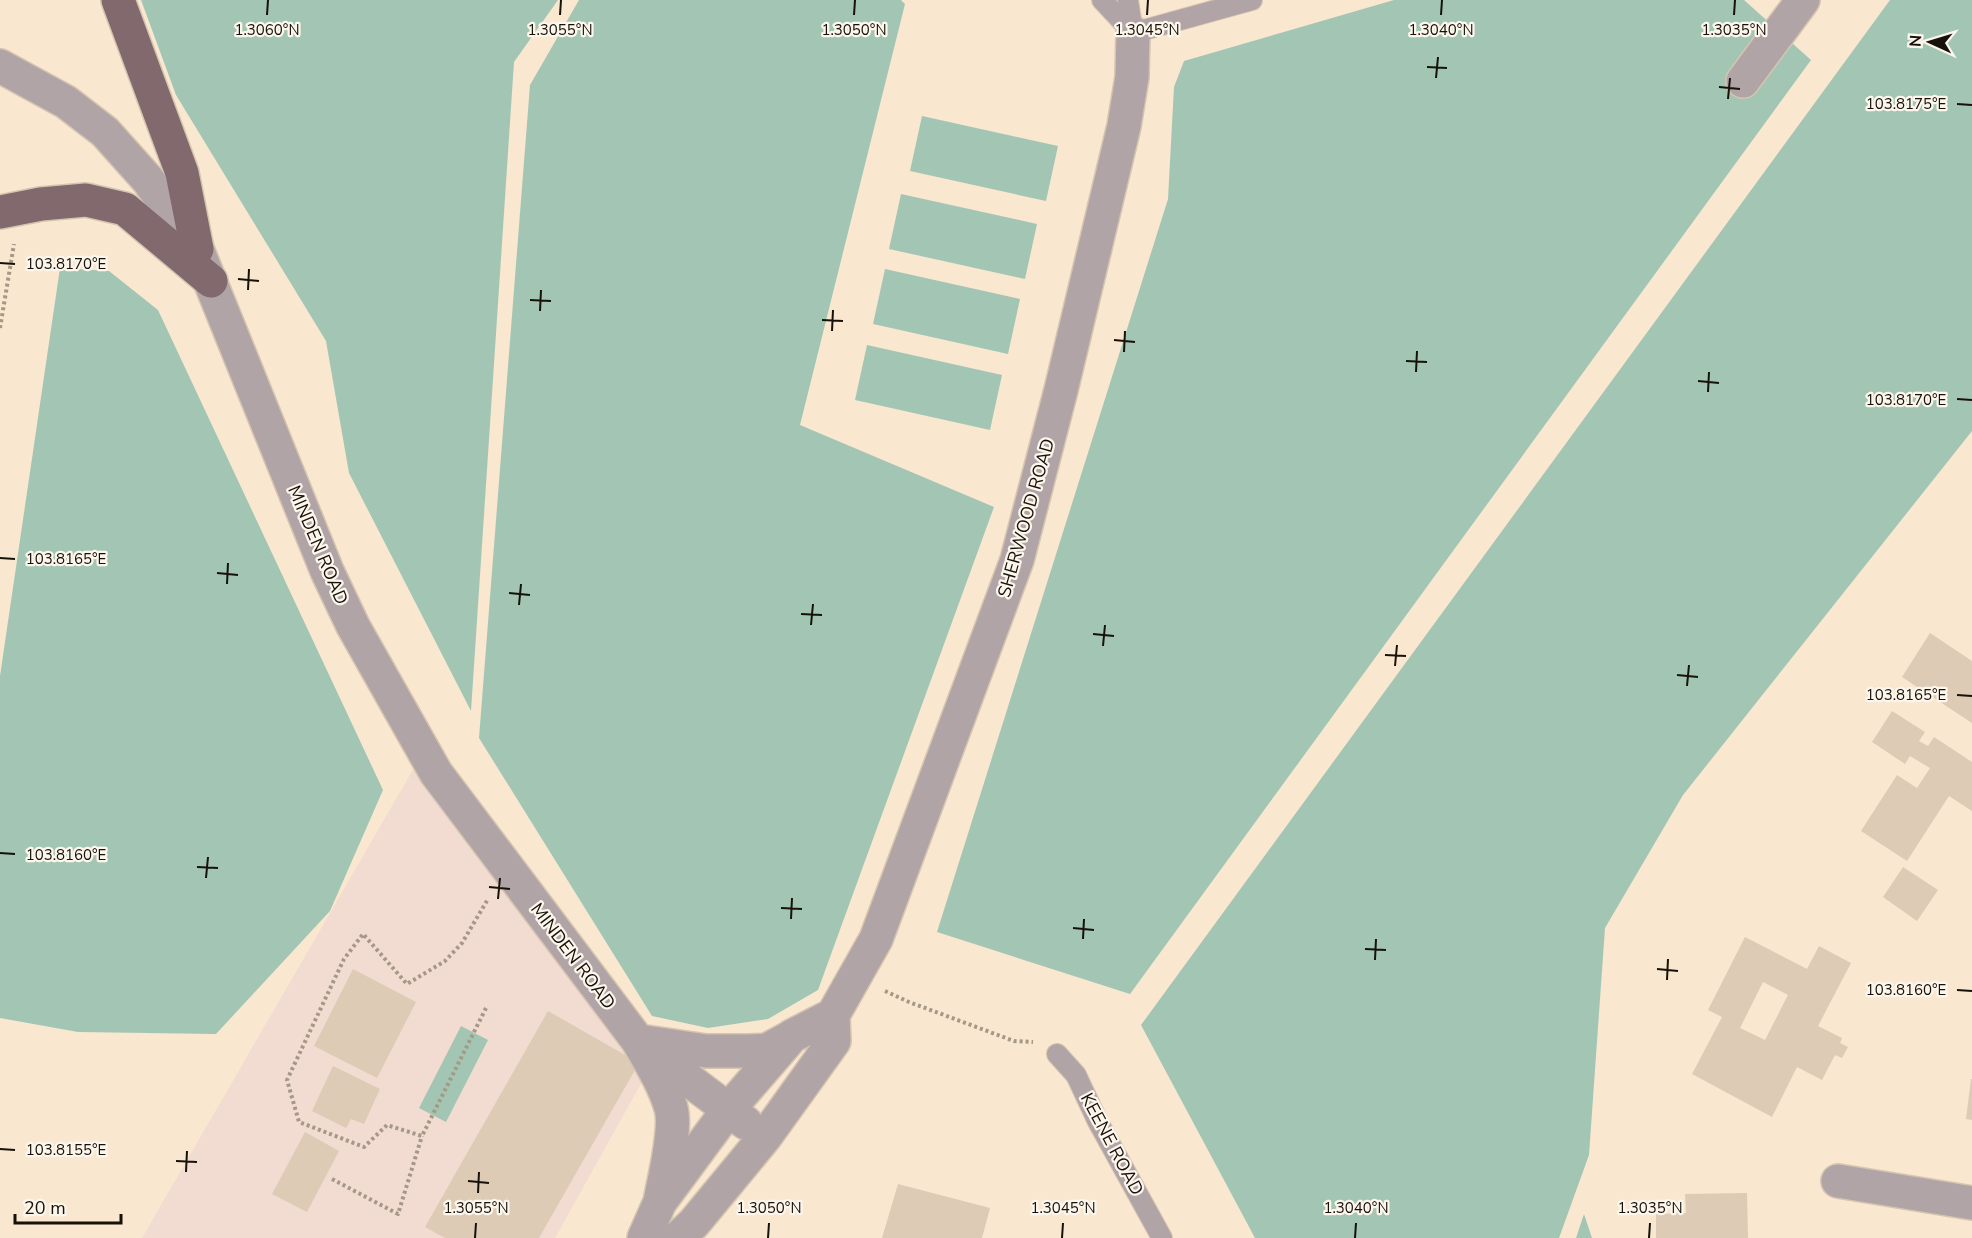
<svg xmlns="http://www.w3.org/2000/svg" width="1972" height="1238" viewBox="0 0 1972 1238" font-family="'Nunito Sans',sans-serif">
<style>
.commercial{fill:#f2dbd0}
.green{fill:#a3c6b4}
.building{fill:#ddcbb5;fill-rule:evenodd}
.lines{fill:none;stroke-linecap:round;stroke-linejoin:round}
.service-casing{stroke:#d5c5b0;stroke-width:22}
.minor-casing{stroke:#d5c5b0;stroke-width:36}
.primary-casing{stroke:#d5c5b0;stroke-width:36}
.path{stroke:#a59886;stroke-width:4;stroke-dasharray:3 3;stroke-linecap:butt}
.service{stroke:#b1a4a6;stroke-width:20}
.minor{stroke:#b1a4a6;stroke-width:33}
.primary{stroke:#81696d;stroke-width:33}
.ticks{fill:none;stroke:#161109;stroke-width:2}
.labels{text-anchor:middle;stroke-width:4.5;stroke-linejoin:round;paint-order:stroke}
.street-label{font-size:18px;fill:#161109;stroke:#fdf6ed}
.ticks-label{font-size:15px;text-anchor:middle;fill:#161109;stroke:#fdf6ed;stroke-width:4.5;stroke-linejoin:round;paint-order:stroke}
</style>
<rect width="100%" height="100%" fill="#f9e7d0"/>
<!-- commercial -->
<path class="commercial" d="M 418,761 L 648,1071 L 555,1238 L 142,1238 Z"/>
<!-- green -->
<path class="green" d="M 141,0 L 558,0 L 514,62 L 471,711 L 349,473 L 326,341 L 176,95 Z
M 579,0 L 901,0 L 905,4 L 800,425 L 994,507 L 818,990 L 768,1019 L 708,1028 L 652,1016 L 479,738 L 530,85 Z
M 1394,0 L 1744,0 L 1811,60 L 1130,994 L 937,932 L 1168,199 L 1174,87 L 1184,61 Z
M 1890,0 L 1972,0 L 1972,431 L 1683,795 L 1605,928 L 1589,1155 L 1559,1238 L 1255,1238 L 1141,1025 Z
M 922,116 L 1058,146 L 1046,201 L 910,171 Z
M 901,194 L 1037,224 L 1025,279 L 889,249 Z
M 60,268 L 109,271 L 158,310 L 383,790 L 330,911 L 216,1034 L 78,1032 L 0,1018 L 0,676 Z
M 885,269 L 1020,299 L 1008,354 L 873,324 Z
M 867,345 L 1002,375 L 990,430 L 855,400 Z
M 461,1026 L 488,1040 L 446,1122 L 419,1108 Z
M 1584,1214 L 1592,1238 L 1576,1238 Z"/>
<!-- building -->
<path class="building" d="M 1930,633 L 1972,661 L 1972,723 L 1902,677 Z
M 1892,711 L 1925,732 L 1919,741 L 1928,746 L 1934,737 L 1972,762 L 1972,811 L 1949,796 L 1907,861 L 1861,831 L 1897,775 L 1917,788 L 1930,768 L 1910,756 L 1905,764 L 1872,742 Z
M 1903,867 L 1938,890 L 1917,921 L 1883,897 Z
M 1745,937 L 1807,969 L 1819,946 L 1851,963 L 1818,1026 L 1842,1038 L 1840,1043 L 1848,1047 L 1842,1058 L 1835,1055 L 1822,1080 L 1797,1067 L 1772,1117 L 1692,1074 L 1722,1017 L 1708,1010 ZM 1763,982 L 1788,995 L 1765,1040 L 1740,1028 Z
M 353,969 L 416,1002 L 377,1078 L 314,1046 Z
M 548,1011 L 639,1063 L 539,1238 L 445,1238 L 425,1227 Z
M 333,1066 L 380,1089 L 364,1124 L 351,1119 L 346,1128 L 312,1111 Z
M 1971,1079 L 1972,1079 L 1972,1120 L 1966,1119 Z
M 305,1132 L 339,1151 L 307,1212 L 272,1194 Z
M 898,1184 L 990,1208 L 982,1238 L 882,1238 Z
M 1747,1193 L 1748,1238 L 1656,1238 L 1656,1214 L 1686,1213 L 1685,1194 Z"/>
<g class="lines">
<!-- service casing -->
<g class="service-casing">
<path id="service" d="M 1102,0 L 1133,33
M 1128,0 L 1133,33
M 1133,33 L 1252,0
M 1057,1054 L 1076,1075 L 1098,1122 L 1162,1238"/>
</g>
<!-- minor casing -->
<g class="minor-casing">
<path id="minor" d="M 0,66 L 66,102 L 105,132 L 148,180 L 197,249 L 327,571 L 353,626 L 436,773 L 638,1041 C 650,1062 664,1084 671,1108 C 677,1130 664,1179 660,1202
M 1743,81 L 1803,0
M 639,1041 L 706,1051 L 749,1051 L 767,1050 L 791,1037
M 648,1049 L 746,1123
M 1838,1181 L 1972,1203
M 644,1238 L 660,1202 L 728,1110 L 792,1036 L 833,1015 L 876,939 L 1017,560 L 1061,390 L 1124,126 L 1132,77 L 1133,33
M 678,1238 L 694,1223 L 765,1137 L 834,1041 L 833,1015"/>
</g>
<!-- primary casing -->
<g class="primary-casing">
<path id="primary" d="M 118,0 L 182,173 L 197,249
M 0,212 L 41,204 L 86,200 L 125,209 L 211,281"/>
</g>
<!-- path -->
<path class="path" d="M 0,328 L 14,244
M 885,991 L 909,1002 L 1014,1041 L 1033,1042
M 486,1008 L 422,1136 L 387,1125 L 364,1147 L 299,1122 L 287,1080 L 344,959 L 363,934 L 407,984 L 445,961 L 462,943 L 488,899
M 332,1179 L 398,1214 L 422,1136"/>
<!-- service -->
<use href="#service" class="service"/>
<!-- minor -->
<use href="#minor" class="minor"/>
<!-- primary -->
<use href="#primary" class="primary"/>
</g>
<!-- ticks -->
<path class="ticks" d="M 267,15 L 268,0M 560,15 L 561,0M 854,15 L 855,0M 1147,15 L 1148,0M 1441,15 L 1442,0M 1734,15 L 1735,0M 1427,67 L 1447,68M 1436,78 L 1438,57M 1719,87 L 1740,89M 1728,99 L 1730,78M 1957,104 L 1972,105M 0,263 L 15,264M 238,279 L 259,281M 248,290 L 249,269M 530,300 L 551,301M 540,311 L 541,290M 822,320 L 843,321M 832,331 L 833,310M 1114,340 L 1135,342M 1124,352 L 1125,331M 1406,361 L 1427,362M 1416,372 L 1417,351M 1698,381 L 1719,383M 1708,392 L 1709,372M 1957,399 L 1972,400M 0,558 L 15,559M 217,573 L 238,575M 227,584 L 228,563M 509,593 L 530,595M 519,605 L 521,584M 801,614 L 822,615M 811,625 L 813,604M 1093,634 L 1114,636M 1103,646 L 1105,625M 1385,655 L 1406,656M 1395,666 L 1397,645M 1677,675 L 1698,677M 1687,686 L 1689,665M 1957,695 L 1972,696M 0,853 L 15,854M 197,867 L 218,868M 206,878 L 208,857M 489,887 L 510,889M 498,899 L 500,878M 781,908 L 802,909M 791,919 L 792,898M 1073,928 L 1094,930M 1083,939 L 1084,919M 1365,949 L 1386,950M 1375,960 L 1376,939M 1657,969 L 1678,971M 1667,980 L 1668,959M 1957,990 L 1972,991M 0,1149 L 15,1150M 176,1161 L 197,1162M 186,1172 L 187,1151M 468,1181 L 489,1183M 478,1193 L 479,1172M 475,1238 L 476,1223M 768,1238 L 769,1223M 1062,1238 L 1063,1223M 1355,1238 L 1356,1223M 1649,1238 L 1650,1223"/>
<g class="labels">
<!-- street labels -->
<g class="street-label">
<text transform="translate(1026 518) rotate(-74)" y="6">SHERWOOD ROAD</text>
<text transform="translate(318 545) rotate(67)" y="6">MINDEN ROAD</text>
<text transform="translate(573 956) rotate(53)" y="6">MINDEN ROAD</text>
<text transform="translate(1112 1144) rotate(62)" y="6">KEENE ROAD</text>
</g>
</g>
<g class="ticks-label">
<text x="267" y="35">1.3060°N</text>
<text x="560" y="35">1.3055°N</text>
<text x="854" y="35">1.3050°N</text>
<text x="1147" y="35">1.3045°N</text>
<text x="1441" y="35">1.3040°N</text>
<text x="1734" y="35">1.3035°N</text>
<text x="1906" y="109">103.8175°E</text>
<text x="66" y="269">103.8170°E</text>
<text x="1906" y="405">103.8170°E</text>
<text x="66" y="564">103.8165°E</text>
<text x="1906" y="700">103.8165°E</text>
<text x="66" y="860">103.8160°E</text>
<text x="1906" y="995">103.8160°E</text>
<text x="66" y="1155">103.8155°E</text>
<text x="476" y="1213">1.3055°N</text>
<text x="769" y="1213">1.3050°N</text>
<text x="1063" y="1213">1.3045°N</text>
<text x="1356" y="1213">1.3040°N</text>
<text x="1650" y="1213">1.3035°N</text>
</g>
<!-- north arrow -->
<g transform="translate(1930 42) rotate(274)" stroke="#fdf6ed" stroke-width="4.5" paint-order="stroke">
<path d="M0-4.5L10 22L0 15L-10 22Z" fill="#161109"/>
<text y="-9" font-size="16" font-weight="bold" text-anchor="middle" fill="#161109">N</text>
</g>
<!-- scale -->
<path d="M15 1214v9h106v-9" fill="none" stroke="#161109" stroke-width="3"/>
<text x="24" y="1214" font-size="18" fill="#161109" stroke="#fdf6ed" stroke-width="4.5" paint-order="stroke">20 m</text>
</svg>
